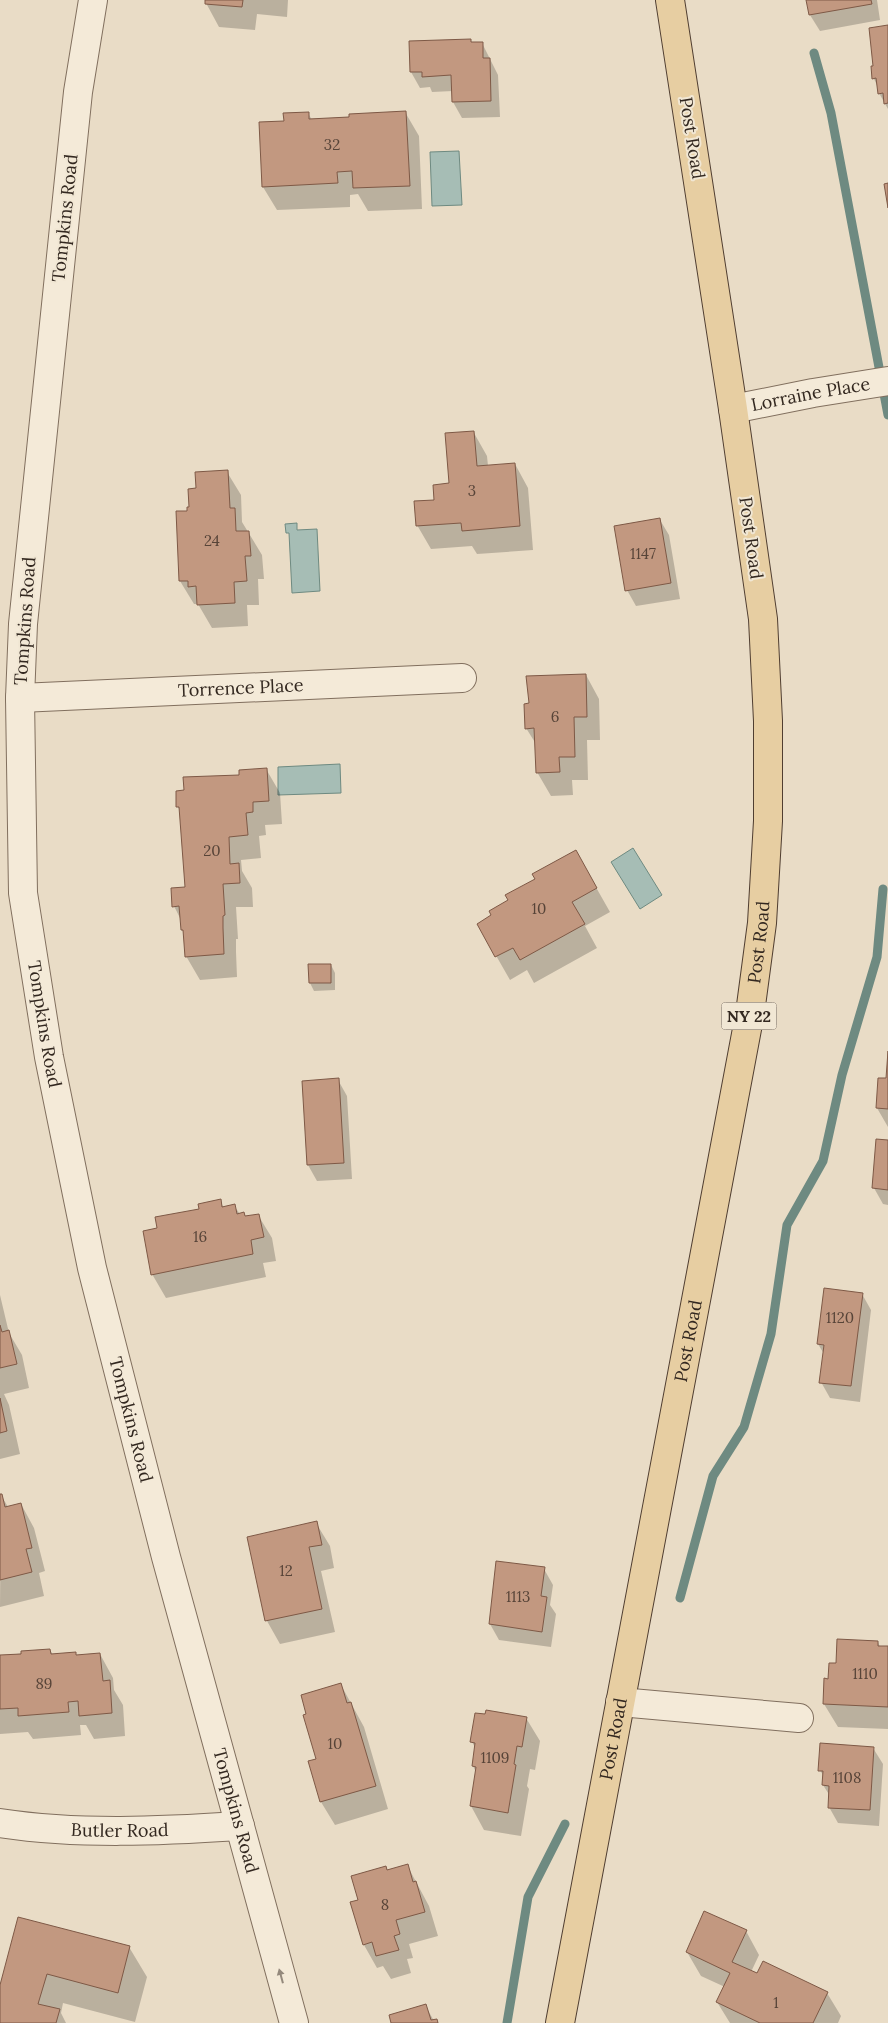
<svg xmlns="http://www.w3.org/2000/svg" width="888" height="2023" viewBox="0 0 888 2023" font-family="Lora,serif">
<style>
.water{fill:#a6bdb5;stroke:#6e8a81}
.shadow{fill:#0003}
.lines{fill:none;stroke-linecap:round;stroke-linejoin:round}
.stream{stroke:#6e8a81;stroke-width:9}
.building{fill:#c29880;stroke:#7e5946}
.minor-casing{stroke:#816f5e;stroke-width:30}
.major-casing{stroke:#503e31;stroke-width:30}
.minor{stroke:#f4ead8;stroke-width:28}
.major{stroke:#e7cea2;stroke-width:28}
.oneway{fill:#94897c}
.labels{text-anchor:middle;stroke-width:4;stroke-linejoin:round;paint-order:stroke}
.number-label{font-size:15px;fill:#574438}
.shield{fill:#f1e7d4;stroke:#6c6156;stroke-width:1}
.shield-label{font-size:16px;font-weight:bold;fill:#332820}
.street-label{font-size:18px;fill:#332820;stroke:#f1e7d4}
</style>
<rect width="100%" height="100%" fill="#e9dcc6"/>
<!-- water -->
<path class="water" d="M 459,151 L 462,205 L 432,206 L 430,152 Z
M 297,523 L 297,530 L 317,529 L 320,591 L 292,593 L 289,533 L 286,533 L 285,524 Z
M 340,764 L 341,793 L 278,795 L 278,767 Z
M 633,848 L 662,895 L 640,909 L 611,862 Z"/>
<!-- shadow -->
<path class="shadow" d="M 206,0 L 288,0 L 287,17 L 257,14 L 255,30 L 219,27 L 206,3 Z
M 808,0 L 877,0 L 880,20 L 820,31 L 810,15 Z
M 888,27 L 888,109 L 879,93 L 878,87 L 874,79 L 873,67 Z
M 470,40 L 472,43 L 482,43 L 498,75 L 500,117 L 462,118 L 453,102 L 453,91 L 432,92 L 430,87 L 420,88 L 411,72 Z
M 405,112 L 419,136 L 422,209 L 368,211 L 358,194 L 350,195 L 350,207 L 277,210 L 263,187 L 285,122 L 308,113 L 312,120 Z
M 474,433 L 487,456 L 488,466 L 515,464 L 528,488 L 533,550 L 477,554 L 472,546 L 431,549 L 417,525 L 435,501 L 450,485 Z
M 227,472 L 241,495 L 242,522 L 262,555 L 264,579 L 258,579 L 259,605 L 247,605 L 248,626 L 212,628 L 198,604 L 194,604 L 180,581 L 188,512 L 197,489 Z
M 660,520 L 669,535 L 680,599 L 636,606 L 627,590 Z
M 586,675 L 599,699 L 600,740 L 587,740 L 588,780 L 572,780 L 573,795 L 551,796 L 537,772 L 536,744 L 526,728 L 531,705 Z
M 266,769 L 280,793 L 282,824 L 265,825 L 266,835 L 259,836 L 261,858 L 241,860 L 242,871 L 252,888 L 253,907 L 236,907 L 238,939 L 236,939 L 236,952 L 237,977 L 200,980 L 186,956 L 185,935 L 182,930 L 181,920 L 174,906 L 186,888 L 181,813 L 178,807 L 240,776 Z
M 589,875 L 610,912 L 585,926 L 597,948 L 534,983 L 527,970 L 510,980 L 478,924 Z
M 331,965 L 335,973 L 335,990 L 314,991 L 310,983 Z
M 888,1068 L 888,1127 L 877,1108 L 887,1080 Z
M 338,1080 L 347,1096 L 352,1179 L 317,1181 L 308,1165 L 303,1082 Z
M 888,1142 L 888,1205 L 883,1204 L 874,1188 Z
M 220,1201 L 224,1208 L 234,1206 L 240,1214 L 245,1218 L 258,1215 L 272,1238 L 276,1261 L 263,1263 L 266,1277 L 166,1298 L 152,1274 L 159,1229 Z
M 862,1294 L 871,1310 L 860,1402 L 830,1398 L 821,1382 L 824,1354 L 818,1344 Z
M 0,1295 L 9,1333 L 22,1355 L 29,1388 L 4,1394 L 9,1405 L 20,1454 L 0,1459 Z
M 1,1495 L 8,1507 L 21,1504 L 34,1528 L 45,1571 L 39,1573 L 44,1596 L 0,1607 Z
M 316,1523 L 330,1546 L 334,1568 L 321,1571 L 335,1632 L 280,1644 L 267,1621 L 248,1538 Z
M 544,1569 L 553,1585 L 550,1605 L 556,1614 L 551,1647 L 499,1640 L 490,1624 Z
M 878,1642 L 880,1647 L 888,1647 L 888,1729 L 838,1727 L 824,1704 L 830,1680 L 837,1664 Z
M 50,1650 L 53,1655 L 75,1653 L 77,1656 L 100,1654 L 113,1678 L 114,1690 L 123,1705 L 125,1736 L 94,1739 L 86,1725 L 80,1725 L 81,1735 L 33,1739 L 28,1732 L 0,1734 L 0,1656 Z
M 341,1685 L 364,1727 L 388,1809 L 335,1825 L 321,1802 L 309,1762 L 317,1760 Z
M 526,1718 L 540,1741 L 535,1770 L 530,1769 L 527,1786 L 529,1789 L 521,1836 L 484,1830 L 471,1806 L 476,1772 L 473,1766 L 476,1749 L 472,1742 Z
M 873,1748 L 883,1764 L 879,1826 L 838,1823 L 829,1807 L 830,1796 L 823,1785 L 824,1777 L 820,1770 Z
M 407,1865 L 429,1906 L 438,1936 L 409,1944 L 413,1958 L 407,1959 L 411,1973 L 391,1979 L 383,1966 L 377,1968 L 364,1945 L 360,1901 L 386,1867 L 388,1871 Z
M 19,1918 L 129,1947 L 147,1977 L 135,2022 L 63,2003 L 61,2013 L 66,2023 L 0,2023 L 0,1990 Z
M 746,1931 L 759,1955 L 751,1972 L 827,1993 L 841,2016 L 838,2023 L 730,2023 L 717,2002 L 725,1987 L 701,1976 L 687,1952 Z
M 425,2005 L 434,2021 L 436,2020 L 438,2023 L 393,2023 Z"/>
<g class="lines">
<!-- stream -->
<path class="stream" d="M 814,53 L 831,113 L 888,415
M 680,1598 L 713,1476 L 744,1427 L 771,1334 L 787,1225 L 823,1161 L 842,1075 L 877,957 L 883,889
M 507,2023 L 528,1897 L 565,1824"/>
</g>
<!-- building -->
<path class="building" d="M 205,0 L 243,0 L 242,7 L 205,4 Z
M 806,0 L 871,0 L 872,4 L 809,15 Z
M 888,25 L 888,103 L 884,104 L 883,93 L 878,94 L 876,78 L 872,79 L 871,66 L 873,66 L 869,28 Z
M 471,39 L 471,42 L 483,42 L 483,58 L 490,58 L 491,101 L 452,102 L 451,75 L 422,77 L 422,72 L 410,72 L 409,41 Z
M 406,111 L 410,186 L 353,188 L 352,171 L 337,172 L 338,183 L 262,187 L 259,122 L 284,121 L 283,113 L 309,112 L 309,119 L 349,117 L 349,114 Z
M 888,183 L 888,208 L 884,184 Z
M 474,431 L 477,466 L 515,463 L 520,526 L 462,531 L 461,523 L 416,526 L 414,501 L 434,500 L 433,485 L 449,483 L 445,433 Z
M 228,470 L 230,508 L 235,508 L 236,531 L 249,531 L 251,556 L 245,556 L 247,581 L 234,582 L 235,603 L 197,605 L 196,586 L 188,587 L 188,581 L 179,581 L 176,511 L 187,511 L 187,507 L 189,507 L 188,489 L 196,488 L 195,472 Z
M 660,518 L 671,583 L 625,591 L 614,526 Z
M 586,674 L 587,717 L 574,717 L 575,757 L 559,757 L 560,772 L 536,773 L 534,728 L 525,729 L 524,704 L 529,703 L 526,676 Z
M 267,768 L 269,801 L 253,802 L 253,812 L 246,813 L 248,835 L 229,837 L 230,864 L 239,863 L 240,883 L 223,884 L 225,915 L 223,916 L 223,928 L 224,954 L 185,957 L 183,930 L 181,930 L 179,906 L 172,907 L 171,888 L 185,887 L 179,807 L 176,807 L 176,791 L 184,790 L 183,777 L 239,775 L 239,770 Z
M 576,850 L 597,888 L 572,902 L 585,924 L 520,960 L 513,948 L 495,957 L 477,924 L 491,915 L 489,911 L 508,900 L 505,895 L 535,879 L 532,874 Z
M 308,964 L 331,964 L 331,983 L 309,983 Z
M 888,1051 L 888,1109 L 876,1108 L 878,1078 L 886,1078 Z
M 339,1078 L 344,1163 L 307,1165 L 302,1081 Z
M 876,1139 L 888,1140 L 888,1190 L 872,1188 Z
M 221,1199 L 222,1207 L 235,1204 L 237,1214 L 244,1212 L 245,1216 L 259,1214 L 264,1237 L 251,1240 L 253,1254 L 151,1275 L 143,1231 L 157,1228 L 155,1217 L 199,1209 L 198,1204 Z
M 824,1288 L 863,1293 L 851,1386 L 819,1383 L 824,1345 L 817,1344 Z
M 0,1325 L 2,1332 L 9,1330 L 17,1364 L 0,1368 Z
M 0,1398 L 7,1431 L 0,1433 Z
M 0,1494 L 2,1494 L 5,1507 L 21,1503 L 32,1548 L 26,1549 L 32,1572 L 0,1580 Z
M 317,1521 L 322,1545 L 309,1547 L 322,1609 L 265,1621 L 247,1537 Z
M 496,1561 L 545,1567 L 541,1596 L 547,1597 L 542,1632 L 489,1624 Z
M 837,1639 L 878,1641 L 878,1646 L 888,1646 L 888,1707 L 823,1704 L 824,1678 L 828,1679 L 829,1663 L 836,1663 Z
M 50,1649 L 51,1654 L 76,1652 L 76,1655 L 100,1653 L 103,1681 L 110,1680 L 112,1713 L 79,1716 L 78,1701 L 68,1702 L 69,1712 L 18,1716 L 18,1708 L 0,1709 L 0,1655 L 21,1654 L 21,1651 Z
M 341,1683 L 347,1703 L 351,1702 L 376,1786 L 320,1802 L 308,1761 L 316,1759 L 303,1715 L 306,1714 L 301,1695 Z
M 486,1710 L 527,1717 L 522,1747 L 517,1746 L 514,1764 L 516,1765 L 508,1813 L 470,1806 L 476,1767 L 472,1766 L 475,1743 L 470,1742 L 475,1713 L 485,1714 Z
M 820,1743 L 874,1747 L 870,1810 L 828,1808 L 829,1786 L 822,1785 L 823,1771 L 818,1771 Z
M 408,1864 L 413,1882 L 416,1881 L 425,1912 L 396,1920 L 400,1934 L 394,1936 L 399,1950 L 376,1956 L 372,1942 L 363,1945 L 350,1902 L 358,1900 L 351,1876 L 386,1866 L 387,1870 Z
M 704,1911 L 747,1930 L 732,1962 L 757,1973 L 763,1961 L 828,1992 L 813,2023 L 760,2023 L 716,2002 L 730,1973 L 686,1952 Z
M 18,1917 L 130,1946 L 118,1993 L 47,1974 L 38,2004 L 60,2009 L 56,2023 L 0,2023 L 0,1985 Z
M 426,2004 L 431,2020 L 437,2019 L 438,2023 L 391,2023 L 389,2015 Z"/>
<g class="lines">
<!-- minor casing -->
<g class="minor-casing">
<g id="minor">
<path id="s1" d="M 93,0 L 78,92 L 23,624 L 20,698 L 23,893 L 49,1057 L 92,1268 L 166,1557 L 294,2023"/>
<path id="s2" d="M 733,409 L 813,393 L 888,381"/>
<path id="s3" d="M 20,698 L 462,678"/>
<path d="M 620,1702 L 799,1718"/>
<path id="s4" d="M 0,1823 C 79,1835 161,1831 240,1826"/>
</g>
</g>
<!-- major casing -->
<g class="major-casing">
<g id="major">
<path id="s5" d="M 560,2023 L 750,1013 L 762,923 L 768,821 L 768,721 L 763,619 L 733,409 L 670,0"/>
</g>
</g>
<!-- minor -->
<use href="#minor" class="minor"/>
<!-- major -->
<use href="#major" class="major"/>
</g>
<!-- one-way arrows -->
<defs><path id="oneway-solid" d="M-6-.8H1V-3.2L6.5 0L1 3.2V.8H-6Z" transform="scale(1.25)"/></defs>
<use class="oneway" href="#oneway-solid" transform="translate(281 1976) rotate(-105)"/>
<g class="labels">
<!-- number labels -->
<g class="number-label">
<text x="332" y="150">32</text>
<text x="472" y="496">3</text>
<text x="212" y="546">24</text>
<text x="643" y="559">1147</text>
<text x="555" y="722">6</text>
<text x="212" y="856">20</text>
<text x="539" y="914">10</text>
<text x="200" y="1242">16</text>
<text x="840" y="1323">1120</text>
<text x="286" y="1576">12</text>
<text x="518" y="1602">1113</text>
<text x="865" y="1679">1110</text>
<text x="44" y="1689">89</text>
<text x="335" y="1749">10</text>
<text x="495" y="1763">1109</text>
<text x="847" y="1783">1108</text>
<text x="385" y="1910">8</text>
<text x="776" y="2008">1</text>
</g>
<!-- shield labels -->
<rect class="shield" x="721.5" y="1002.5" width="55" height="27" rx="4"/>
<g class="shield-label">
<text x="749" y="1022">NY 22</text>
</g>
<!-- street labels -->
<g class="street-label">
<text transform="translate(692 138) rotate(81)" y="6">Post Road</text>
<text transform="translate(65 218) rotate(-84)" y="6">Tompkins Road</text>
<text dy="6" stroke="none"><textPath href="#s2" startOffset="79">Lorraine Place</textPath></text>
<text transform="translate(751 538) rotate(82)" y="6">Post Road</text>
<text transform="translate(25 621) rotate(-86)" y="6">Tompkins Road</text>
<text dy="6" stroke="none"><textPath href="#s3" startOffset="221">Torrence Place</textPath></text>
<text dy="6" stroke="none"><textPath href="#s5" startOffset="1099">Post Road</textPath></text>
<text dy="6" stroke="none"><textPath href="#s1" startOffset="1030">Tompkins Road</textPath></text>
<text dy="6" stroke="none"><textPath href="#s5" startOffset="694">Post Road</textPath></text>
<text dy="6" stroke="none"><textPath href="#s1" startOffset="1435">Tompkins Road</textPath></text>
<text dy="6" stroke="none"><textPath href="#s5" startOffset="289">Post Road</textPath></text>
<text dy="6" stroke="none"><textPath href="#s1" startOffset="1840">Tompkins Road</textPath></text>
<text dy="6" stroke="none"><textPath href="#s4" startOffset="120">Butler Road</textPath></text>
</g>
</g>
</svg>
